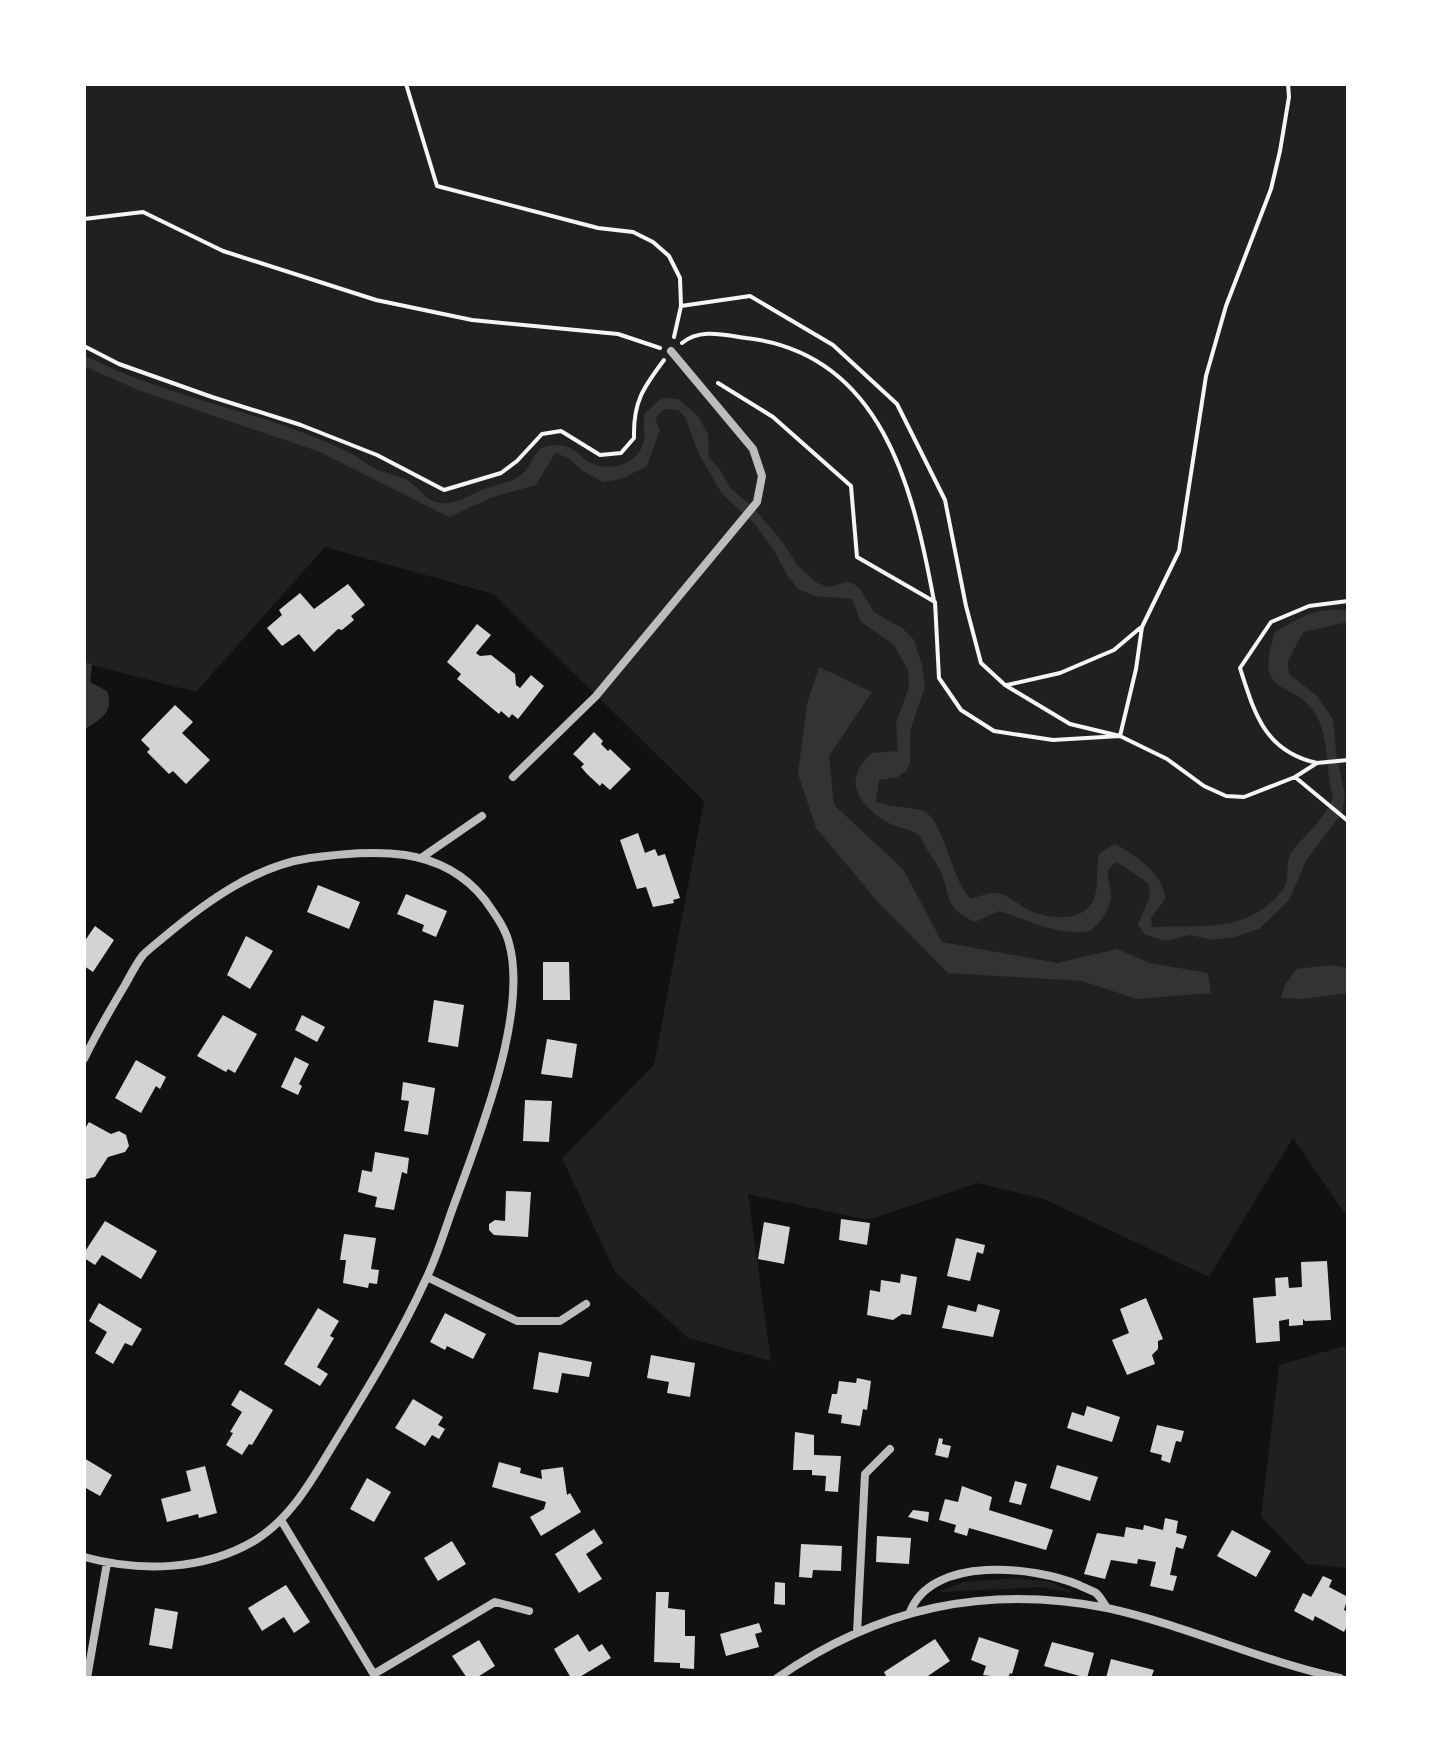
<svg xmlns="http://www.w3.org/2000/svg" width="1432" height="1762" viewBox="0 0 1432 1762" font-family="'PT Sans',sans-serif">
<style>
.green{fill:#202020}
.water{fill:#333}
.building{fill:#d3d3d3}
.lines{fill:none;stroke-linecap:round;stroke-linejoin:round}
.path{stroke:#f5f5f5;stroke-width:4}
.minor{stroke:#bcbcbc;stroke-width:8}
</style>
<rect width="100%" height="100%" fill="#111"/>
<!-- green -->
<path class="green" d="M 84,84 L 1348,84 L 1348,1218 L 1293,1138 L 1209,1277 L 1044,1199 L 977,1183 L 868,1220 L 748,1194 L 771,1361 L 688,1338 L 615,1272 L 562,1158 L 654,1065 L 704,801 L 493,594 L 325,547 L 196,692 L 84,663 Z
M 1348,1345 L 1348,1568 L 1307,1564 L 1261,1517 L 1279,1365 Z
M 1016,1578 L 1051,1582 L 1074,1593 L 1041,1587 L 939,1592 L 963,1582 Z"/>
<!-- water -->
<path class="water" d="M 84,355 C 170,400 267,411 352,454 C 361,459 369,466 378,470 C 387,474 398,475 407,480 C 422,489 426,505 448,503 C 463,502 473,492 487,488 C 499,484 510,483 521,475 C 535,464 532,445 555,445 C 571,445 575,451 586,460 C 604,473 636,467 643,444 C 646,435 643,424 644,414 L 662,398 L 678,399 L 698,416 L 708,434 L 709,458 L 719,468 L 730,488 L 752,506 L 784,544 L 797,565 L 817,583 L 829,587 L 846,582 L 854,584 L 860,589 L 874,612 L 902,628 L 914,640 L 922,665 L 925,687 L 910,731 L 910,764 L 906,771 L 898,777 L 879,780 L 876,801 C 890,809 917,806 926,812 C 944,825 954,884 970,898 C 979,898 986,892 995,893 C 1007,893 1017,904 1028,910 C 1051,920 1091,924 1096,891 C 1098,879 1096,867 1099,854 L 1115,844 C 1134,854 1165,875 1165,899 L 1151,918 L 1152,927 C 1200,925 1248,934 1282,891 C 1292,879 1283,862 1293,850 C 1307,833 1325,819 1333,797 C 1325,772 1330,740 1317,717 C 1295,675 1252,704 1275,632 C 1303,616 1315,607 1348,611 L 1348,622 L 1303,632 L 1288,661 L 1288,668 L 1290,675 L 1317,696 L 1333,719 L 1336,752 L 1345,795 L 1342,813 L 1307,859 L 1289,900 L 1259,929 L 1234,937 L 1213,940 L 1190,935 L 1165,941 L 1144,934 L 1138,924 L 1150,896 L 1148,883 L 1117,862 C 1100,872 1112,883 1111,897 C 1110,910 1100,923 1090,931 C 1058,937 1029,920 999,911 L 975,922 C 942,907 952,896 940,870 C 934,858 925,849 920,836 C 910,828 896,828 885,821 C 856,803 843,778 872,753 L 898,751 L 896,723 L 909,687 L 908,670 L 894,645 L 861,622 L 852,599 L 815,596 L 798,589 L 787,575 L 774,550 L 754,523 L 722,494 L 698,452 L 685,417 L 678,410 L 664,409 L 655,418 L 660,430 L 647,466 L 621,479 L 603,482 L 581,470 L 569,458 L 555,453 L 536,485 L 493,497 L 449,517 L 320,452 L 138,390 L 84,366 Z
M 84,662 L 92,664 L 90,682 L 107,691 C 115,712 100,719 84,730 Z
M 819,667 L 872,692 L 829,756 L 834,805 L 903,869 L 942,942 L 1057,963 L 1117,949 L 1150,963 L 1208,973 L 1211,993 L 1137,999 L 1082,981 L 948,973 L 877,901 L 816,828 L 798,774 L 807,704 Z
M 1330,965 L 1348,968 L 1348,993 L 1302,999 L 1281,998 L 1285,984 L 1297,969 Z"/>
<!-- building -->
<path class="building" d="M 348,584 L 365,605 L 351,616 L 354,620 L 342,630 L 338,629 L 314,652 L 299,634 L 282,646 L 267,628 L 282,615 L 279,610 L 300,593 L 314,609 Z
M 477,624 L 491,635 L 476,653 L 480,656 L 491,655 L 515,674 L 516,685 L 520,688 L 531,675 L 544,686 L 518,719 L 512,714 L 509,718 L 501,711 L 499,714 L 457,679 L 461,674 L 447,662 Z
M 175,705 L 193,722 L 182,733 L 210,760 L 186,784 L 173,771 L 169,774 L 147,752 L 150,749 L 141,740 Z
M 594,732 L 603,741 L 601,744 L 608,751 L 610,749 L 631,769 L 610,790 L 602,783 L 600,786 L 587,774 L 581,767 L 584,764 L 573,754 Z
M 638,833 L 645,853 L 655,849 L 658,856 L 665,854 L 680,898 L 673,900 L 674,903 L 653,907 L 646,887 L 637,889 L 620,840 Z
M 318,885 L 360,902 L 349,929 L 307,912 Z
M 406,894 L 447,911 L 436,937 L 422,931 L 424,925 L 397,914 Z
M 95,926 L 114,940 L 93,972 L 84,966 L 84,942 Z
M 246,936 L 273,951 L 250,989 L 227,975 Z
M 543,962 L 569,962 L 570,1000 L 543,1000 Z
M 434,1000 L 464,1005 L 458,1047 L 428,1042 Z
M 223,1015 L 257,1034 L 235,1073 L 228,1069 L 226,1072 L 197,1056 Z
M 302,1015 L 325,1027 L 317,1042 L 295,1030 Z
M 547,1039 L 577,1044 L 572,1078 L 541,1074 Z
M 295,1057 L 309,1064 L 299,1084 L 302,1086 L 298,1095 L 281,1087 Z
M 136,1060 L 166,1077 L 160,1089 L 156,1086 L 141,1113 L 115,1098 Z
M 403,1082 L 435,1088 L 428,1135 L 404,1131 L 409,1101 L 401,1100 Z
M 525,1100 L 552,1101 L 549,1142 L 523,1141 Z
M 89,1122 L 111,1134 L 119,1131 L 126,1135 L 129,1146 L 125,1152 L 108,1157 L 95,1177 L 86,1179 L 84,1130 Z
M 375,1152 L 409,1158 L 407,1174 L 402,1172 L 394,1210 L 375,1207 L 377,1197 L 358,1192 L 362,1170 L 372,1172 Z
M 506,1191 L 531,1192 L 528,1237 L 494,1235 L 489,1230 L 489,1224 L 495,1220 L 505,1221 Z
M 841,1219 L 870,1223 L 867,1245 L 839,1240 Z
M 105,1221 L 157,1251 L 141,1279 L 102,1255 L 95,1265 L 84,1258 L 84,1253 Z
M 764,1222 L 790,1227 L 784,1264 L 758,1259 Z
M 344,1234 L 376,1238 L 371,1269 L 379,1270 L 377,1284 L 369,1283 L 368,1288 L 343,1283 L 346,1260 L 340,1260 Z
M 956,1238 L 985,1245 L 983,1254 L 977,1252 L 970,1281 L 947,1276 Z
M 1327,1261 L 1331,1320 L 1305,1321 L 1303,1319 L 1303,1325 L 1289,1326 L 1289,1319 L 1279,1321 L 1280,1341 L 1256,1343 L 1253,1298 L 1276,1296 L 1275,1278 L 1288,1277 L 1289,1288 L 1302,1287 L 1301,1262 Z
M 901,1274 L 917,1277 L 911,1315 L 902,1314 L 893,1320 L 867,1315 L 870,1290 L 880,1292 L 881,1280 L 900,1283 Z
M 1146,1298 L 1163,1339 L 1158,1341 L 1158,1349 L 1152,1355 L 1155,1364 L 1127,1375 L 1112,1340 L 1129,1333 L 1120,1309 Z
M 99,1303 L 142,1329 L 132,1346 L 125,1343 L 113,1364 L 95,1353 L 107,1332 L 89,1321 Z
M 978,1304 L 1000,1310 L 993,1337 L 942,1328 L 948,1305 L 976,1312 Z
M 318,1308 L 339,1321 L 330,1336 L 334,1338 L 317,1367 L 328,1374 L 320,1386 L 284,1364 Z
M 445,1313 L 486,1334 L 473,1359 L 447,1346 L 445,1350 L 430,1342 Z
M 539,1352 L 592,1362 L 589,1377 L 562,1373 L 558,1393 L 533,1389 Z
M 651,1355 L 695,1363 L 690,1397 L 667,1393 L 669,1382 L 647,1378 Z
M 857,1378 L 871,1381 L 867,1410 L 863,1409 L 860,1426 L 841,1423 L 842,1415 L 828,1413 L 832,1394 L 837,1394 L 839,1381 L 856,1383 Z
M 240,1390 L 273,1410 L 252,1445 L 249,1444 L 242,1455 L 226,1445 L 233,1433 L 230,1432 L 242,1412 L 231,1405 Z
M 413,1399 L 443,1417 L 438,1425 L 445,1429 L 439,1439 L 432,1435 L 425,1446 L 395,1428 Z
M 1087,1406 L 1120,1417 L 1112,1442 L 1067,1428 L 1072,1412 L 1084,1416 Z
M 1157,1425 L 1184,1431 L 1181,1442 L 1176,1441 L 1170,1463 L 1161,1460 L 1162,1455 L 1150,1452 Z
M 795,1432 L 814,1435 L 814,1455 L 841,1456 L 838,1492 L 825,1491 L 826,1476 L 812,1475 L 812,1470 L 793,1470 Z
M 939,1438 L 943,1439 L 942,1444 L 951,1446 L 948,1458 L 935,1455 Z
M 84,1458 L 112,1475 L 100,1496 L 84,1487 Z
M 499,1462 L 521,1468 L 520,1473 L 542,1479 L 541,1470 L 563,1467 L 567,1495 L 570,1493 L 581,1512 L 541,1536 L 530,1517 L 544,1509 L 546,1502 L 492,1487 Z
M 1057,1465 L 1098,1477 L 1090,1501 L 1050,1488 Z
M 205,1466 L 217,1513 L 199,1518 L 198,1514 L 167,1522 L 161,1499 L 191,1491 L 186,1471 Z
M 367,1478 L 391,1492 L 374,1522 L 350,1509 Z
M 1015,1481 L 1027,1484 L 1021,1505 L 1009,1502 Z
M 962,1486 L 992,1497 L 989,1510 L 1053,1530 L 1046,1550 L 969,1528 L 967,1536 L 954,1532 L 956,1525 L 939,1520 L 945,1499 L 958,1502 Z
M 913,1510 L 929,1512 L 928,1522 L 908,1517 Z
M 1165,1518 L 1178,1521 L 1176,1533 L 1187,1536 L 1183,1549 L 1176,1547 L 1170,1575 L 1177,1576 L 1173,1591 L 1150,1586 L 1156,1562 L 1138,1559 L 1137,1564 L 1111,1560 L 1105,1579 L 1084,1574 L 1097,1533 L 1124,1537 L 1126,1527 L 1143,1530 L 1144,1525 L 1163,1530 Z
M 594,1529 L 603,1543 L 586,1554 L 602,1579 L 579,1593 L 555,1554 Z
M 1232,1530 L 1271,1551 L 1256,1577 L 1217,1556 Z
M 877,1536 L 911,1538 L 909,1564 L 876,1562 Z
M 452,1541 L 466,1564 L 438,1581 L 424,1558 Z
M 801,1544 L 842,1546 L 841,1571 L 813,1570 L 812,1578 L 799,1577 Z
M 1323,1576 L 1332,1580 L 1329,1587 L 1348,1597 L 1344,1610 L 1348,1612 L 1348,1624 L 1344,1632 L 1315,1616 L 1313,1621 L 1294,1611 L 1303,1593 L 1311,1597 Z
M 775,1582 L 785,1583 L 785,1605 L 774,1604 Z
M 286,1585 L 310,1622 L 294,1633 L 284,1617 L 262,1631 L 248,1608 Z
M 656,1592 L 669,1592 L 668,1608 L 685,1610 L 685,1636 L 695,1636 L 694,1669 L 680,1668 L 680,1663 L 654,1662 Z
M 155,1608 L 178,1612 L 172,1649 L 149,1645 Z
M 759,1623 L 762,1632 L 755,1634 L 759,1647 L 726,1656 L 720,1634 Z
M 578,1634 L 589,1652 L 602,1644 L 611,1658 L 578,1678 L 571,1678 L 554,1649 Z
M 979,1637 L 1019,1650 L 1012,1674 L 1010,1673 L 1008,1678 L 983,1675 L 986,1666 L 971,1660 Z
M 935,1639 L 950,1661 L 925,1678 L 887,1678 L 884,1672 Z
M 479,1640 L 495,1666 L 476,1678 L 467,1678 L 452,1656 Z
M 1052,1642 L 1094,1653 L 1087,1678 L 1044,1666 Z
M 1111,1659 L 1154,1670 L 1151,1678 L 1106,1678 Z"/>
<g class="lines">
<!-- path -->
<path class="path" d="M 406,84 L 437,186 L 598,228 L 633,232 L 653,242 L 669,256 L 680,278 L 681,306 L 674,337
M 84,219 L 143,212 L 223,251 L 376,300 L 472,320 L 618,334 L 660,348
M 681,306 L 750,296 L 833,345 L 897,404 L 945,500 L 966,606 L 981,663 L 1005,685 L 1070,724 L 1120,736 L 1136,669 L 1142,627 L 1179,551 L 1206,376 L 1226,306 L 1271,189 L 1280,151 L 1289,97 L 1288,84
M 682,343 C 700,328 724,335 746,338 C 882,353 913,488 934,601
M 84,346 L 119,364 L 212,397 L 301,425 L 377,455 L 444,490 L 501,473 L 517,461 L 542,434 L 561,431 L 600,455 L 621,453 L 634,438 C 633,402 643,388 664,360
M 718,383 L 773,417 L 851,486 L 857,557 L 935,602 L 939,678 L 961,710 L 994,731 L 1053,740 L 1120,736 L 1167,759 L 1204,786 L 1226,796 L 1244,797 L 1295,777 L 1317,763 L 1348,760
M 1007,685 L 1060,673 L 1114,650 L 1140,628
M 1317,763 C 1265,751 1255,715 1240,668 L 1271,622 L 1309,606 L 1348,601
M 1295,777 L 1348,821"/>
<!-- minor -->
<path class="minor" d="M 513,777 L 596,696 L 757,502 L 762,476 L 753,449 L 671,351
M 421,858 L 482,816
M 84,1059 C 96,1034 110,1010 125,985 C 130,976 136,964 143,955 C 149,949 157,943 164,937 C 206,902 255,866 310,858 C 374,850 441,844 485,900 C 494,913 505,927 509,943 C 528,1011 482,1128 458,1194 C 447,1222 439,1252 426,1279 C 402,1332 371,1383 341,1432 C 316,1472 295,1516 254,1541 C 203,1571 140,1572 84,1557
M 427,1277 L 517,1321 L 560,1321 L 586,1304
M 281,1520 L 376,1678
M 910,1612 C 932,1555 1034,1566 1079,1585 C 1084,1588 1092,1590 1096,1593 C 1100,1596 1104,1604 1107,1608
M 857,1633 L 865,1474 L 890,1449
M 374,1674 L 495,1602 L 529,1611
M 87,1678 L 107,1563
M 777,1678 C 878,1608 985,1584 1107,1608 C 1186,1625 1260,1661 1340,1678"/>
</g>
<!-- border -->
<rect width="1432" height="1762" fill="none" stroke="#ffffff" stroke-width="172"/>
</svg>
